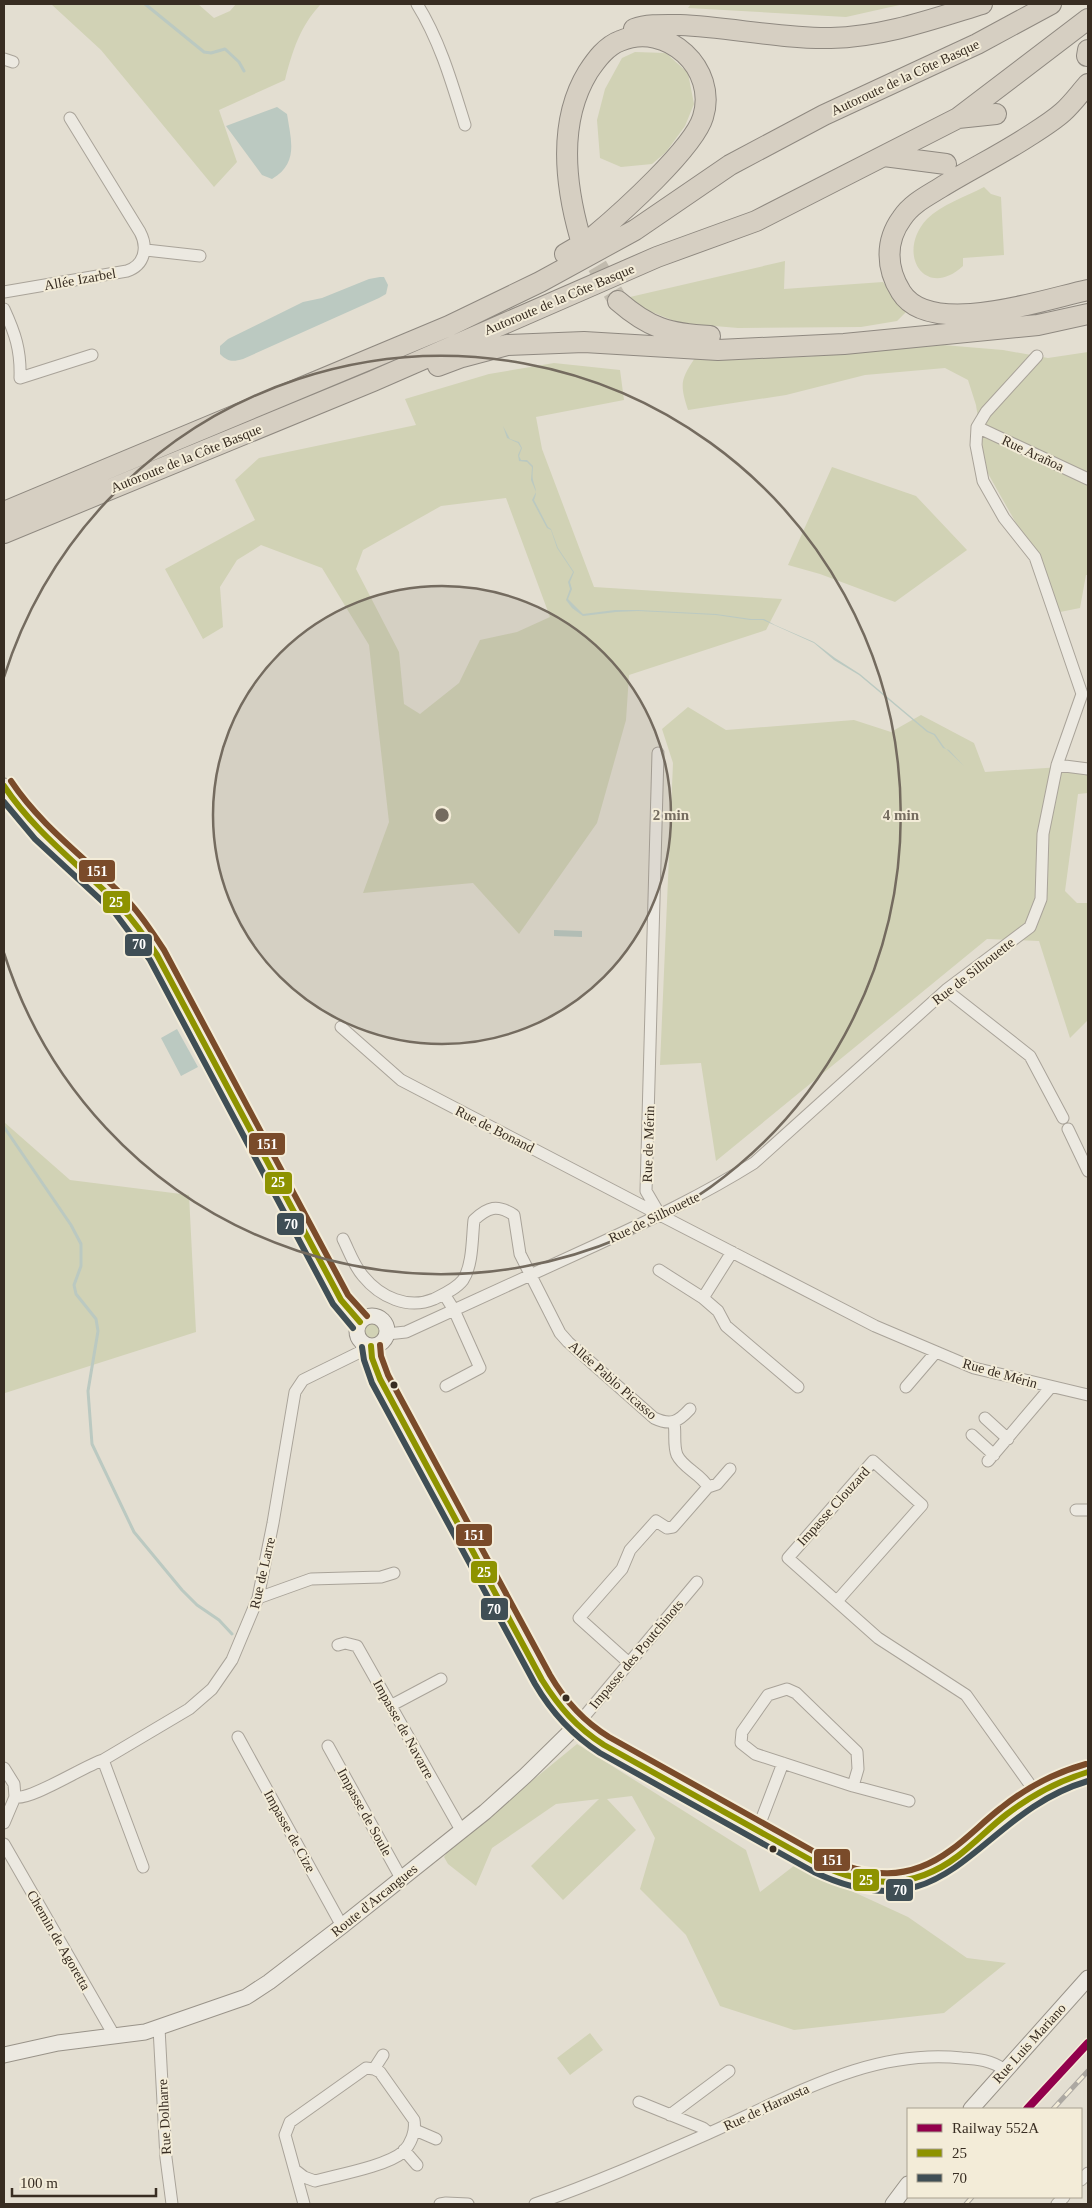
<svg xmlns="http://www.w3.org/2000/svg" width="1092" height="2208" viewBox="0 0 1092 2208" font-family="'Times New Roman',serif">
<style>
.green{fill:#d1d2b5;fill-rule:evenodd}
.water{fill:#bbc9c1}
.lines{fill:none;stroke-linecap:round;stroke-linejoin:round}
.stream{stroke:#bbc9c1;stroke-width:3}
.highway-tunnel{stroke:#c1bbae;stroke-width:20;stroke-dasharray:20 10;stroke-linecap:butt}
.street-casing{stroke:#a9a399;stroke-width:13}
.secondary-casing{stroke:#999389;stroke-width:17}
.highway-casing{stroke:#8f8980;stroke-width:22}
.street{stroke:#ece9e1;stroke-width:11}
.secondary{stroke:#ece9e1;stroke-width:15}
.highway{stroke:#d6cfc2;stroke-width:20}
.rail-casing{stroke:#aca8a2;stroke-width:5}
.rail{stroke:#f3ecd8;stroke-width:3;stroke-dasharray:9;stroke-linecap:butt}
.bus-1-casing{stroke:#f3ecd8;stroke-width:10}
.bus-2-casing{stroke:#f3ecd8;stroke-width:10}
.bus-3-casing{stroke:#f3ecd8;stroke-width:10}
.bus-1{stroke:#8e9300;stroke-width:6}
.bus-2{stroke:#3f4e55;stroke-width:6}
.bus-3{stroke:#7a4b2a;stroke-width:6}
.rail-1-casing{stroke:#f3ecd8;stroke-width:11}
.rail-1{stroke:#92004c;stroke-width:8}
.ring{fill:none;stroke:#746b5f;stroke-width:2.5}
.bus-dot{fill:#382d22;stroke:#f3ecd8;stroke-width:2}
.labels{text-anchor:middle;stroke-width:4;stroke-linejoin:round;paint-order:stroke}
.street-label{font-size:14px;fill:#382d22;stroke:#f3ecd8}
.centre{fill:#746b5f;stroke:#f3ecd8;stroke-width:2.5}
.ring-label{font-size:15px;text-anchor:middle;font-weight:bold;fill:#746b5f;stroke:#f3ecd8;stroke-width:4;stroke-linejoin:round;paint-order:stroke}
.line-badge{stroke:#f3ecd8;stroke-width:2}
.badge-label{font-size:14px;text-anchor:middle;font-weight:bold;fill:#fff}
</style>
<rect width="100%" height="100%" fill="#e3ded1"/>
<!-- green -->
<path class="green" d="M 51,4 L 198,4 L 214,18 L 230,11 L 236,4 L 321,4 C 300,26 292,52 285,80 L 219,110 L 237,162 L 214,187 L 101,50 Z
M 691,4 L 904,4 L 846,17 L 688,8 Z
M 635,52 L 666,53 L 688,73 L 694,104 L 685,126 L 666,152 L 652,164 L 621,167 L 600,158 L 597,120 L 605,89 L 622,58 Z
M 984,187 L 991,194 L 1001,197 L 1004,255 L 963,258 L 963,266 C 925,301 895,253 927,219 C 941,205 965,197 984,187 Z
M 785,261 L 784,289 L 883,282 L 906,312 L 897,321 L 861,327 L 738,328 L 679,323 L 642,308 L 630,297 Z
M 943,345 L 1003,350 L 1048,358 L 1088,352 L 1088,575 L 1086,575 L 1080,608 L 1060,612 L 1038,562 L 986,470 L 976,405 L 968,380 L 945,368 L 865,375 L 786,395 L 688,410 C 680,385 680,380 695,358 L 803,357 Z
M 554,363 L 620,370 L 624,400 L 536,417 L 542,449 L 594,587 L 782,599 L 766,630 L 629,675 L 626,720 L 597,823 L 519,934 L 473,883 L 363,893 L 389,822 L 369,645 L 322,568 L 261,545 L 237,560 L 220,587 L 223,627 L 203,639 L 165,569 L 255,520 L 235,480 L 259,458 L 416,425 L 405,399 L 489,374 ZM 506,498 L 550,617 L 517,632 L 480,640 L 459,683 L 420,714 L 404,704 L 399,652 L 356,569 L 363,550 L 441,506 Z
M 832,467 L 916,496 L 967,550 L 895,602 L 820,574 L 788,565 Z
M 688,707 L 726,730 L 854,720 L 891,732 L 921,715 L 974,743 L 985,772 L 1061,767 L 1088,768 L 1088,793 L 1078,794 L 1065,891 L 1077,903 L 1088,903 L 1088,1020 L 1070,1038 L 1039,941 L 987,939 L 716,1161 L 701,1063 L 660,1065 L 673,763 L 662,729 Z
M 4,1122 L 70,1180 L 189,1195 L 196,1332 L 5,1393 L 4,1388 Z
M361 1331a11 11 0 1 1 22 0a11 11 0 1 1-22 0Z
M 577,1744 L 746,1850 L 760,1892 L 795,1865 L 908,1917 L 967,1958 L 1006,1963 L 944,2013 L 794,2030 L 720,2006 L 686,1935 L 640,1889 L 655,1838 L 632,1796 L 607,1799 L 636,1830 L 563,1900 L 531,1866 L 599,1799 L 556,1804 L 492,1848 L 476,1886 L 448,1864 L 444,1857 L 450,1848 Z
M 590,2033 L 603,2050 L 570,2075 L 557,2058 Z"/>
<!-- water -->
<path class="water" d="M 277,107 L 287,114 C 291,140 299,163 272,179 L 262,175 L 226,126 Z
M 380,277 L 384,277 L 388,285 L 386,294 L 379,298 L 243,359 C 233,362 228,362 220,354 L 220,346 L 228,339 L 303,302 L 322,298 L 369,279 Z
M 503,426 L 510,439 L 519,442 L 522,448 L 519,456 L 521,460 L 527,460 L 533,466 C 533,470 532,476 533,480 C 535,489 538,490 534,500 L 548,527 L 551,529 L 558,548 L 574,572 L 570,582 L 572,589 L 568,599 L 583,614 L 615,610 L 638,610 L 716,614 L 751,619 L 764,619 L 775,625 L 814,642 L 835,658 L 860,674 L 928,731 L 935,734 L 944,747 L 964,766 L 949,750 L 943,748 L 934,735 L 927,732 L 859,675 L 834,660 L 814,643 L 763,620 L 750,620 L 716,615 L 638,611 L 616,612 L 583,616 L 572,608 L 566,600 L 570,589 L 568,582 L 573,572 L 557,548 L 551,530 L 547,528 L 532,500 L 536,492 L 531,480 L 532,467 L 527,462 L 519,461 L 518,455 L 521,448 L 518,443 L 507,438 Z
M 554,930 L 582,931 L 582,937 L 554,936 Z
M 177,1029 L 198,1067 L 181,1076 L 161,1038 Z"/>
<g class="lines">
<!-- stream -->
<path class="stream" d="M 145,4 L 204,52 L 211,53 L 225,49 L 239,62 L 244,71
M 4,1127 L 71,1225 L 81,1244 L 81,1266 L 74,1285 L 76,1294 L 96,1319 L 98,1331 L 88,1391 L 92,1444 L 134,1532 L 182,1590 L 197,1605 L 219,1620 L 232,1634"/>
<!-- highway-tunnel -->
<path class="highway-tunnel" d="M 582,240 L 618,301"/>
<!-- street casing -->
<g class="street-casing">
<path id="street" d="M 417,4 C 440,41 452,83 465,125
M 4,59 L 13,62
M 146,250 L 200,256
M 4,292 L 127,271 C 145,265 148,247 140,232 L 70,118
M 4,309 C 15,333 21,350 20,378 L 92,355
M 977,427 L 1088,479
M 658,753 L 646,1191 L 660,1215 L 875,1326 L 974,1368 L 1088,1395
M 1057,765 L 1088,769
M 946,990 L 1030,1056 L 1063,1118
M 341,1027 L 401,1080 L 660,1215
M 1068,1129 L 1088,1171
M 343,1239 C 349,1251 354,1266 363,1276 C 380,1297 408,1310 434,1299 C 444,1294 456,1289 463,1280 C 473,1265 472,1237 474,1220 C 488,1207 497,1204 514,1215 L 520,1254 L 560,1333 L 568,1342 L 654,1418 C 671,1426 678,1422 690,1409
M 659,1270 L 703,1298 L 718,1311 L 726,1326 L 798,1387
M 444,1294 L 454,1310 L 480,1368 L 446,1386
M 703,1298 L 732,1252
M 387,1334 L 406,1332 C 470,1303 533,1274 596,1245 C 650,1220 703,1195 754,1163 L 946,990 L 1030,927 L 1041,899 L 1043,834 L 1057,765 L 1082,694 L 1035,557 L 1004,518 L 983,481 L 976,445 L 977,427 L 986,412 L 1037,356
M 906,1387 L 936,1352
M 985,1418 L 1008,1439
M 972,1435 L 994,1455
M 988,1461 L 1050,1388
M 708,1487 L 717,1484 L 730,1469
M 1076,1510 L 1088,1510
M 258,1598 L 311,1579 L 381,1577 L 394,1573
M 837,1601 L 922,1505 L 873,1461 L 788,1558 L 878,1638 L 966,1695 L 1036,1793
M 338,1645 L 345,1643 L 357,1646 L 461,1830
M 629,1663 L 579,1618 L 622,1569 L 630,1550 L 656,1521 L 667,1528 L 673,1527 L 708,1487 C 701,1474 683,1468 677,1455 C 673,1445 676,1433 674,1423
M 392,1705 L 441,1679
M 577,1725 L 697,1582
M 238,1737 L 342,1926
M 328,1746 L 401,1878
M 103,1760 L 143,1867
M 4,1768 L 14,1784 L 15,1797
M 853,1786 L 858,1769 L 857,1752 L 796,1693 L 787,1689 L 768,1695 L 742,1732 L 741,1743 L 755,1754 L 853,1786 L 909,1801
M 4,1823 L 15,1797 C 30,1801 84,1766 103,1760 L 189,1709 L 212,1689 L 232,1660 L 258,1598 L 273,1523 L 295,1392 L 303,1380 L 360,1352 L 364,1344
M 757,1831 L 783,1763
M 4,1844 L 111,2030 L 111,2036
M 159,2028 L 166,2158 L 172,2204
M 374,2069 L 383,2055
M 639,2102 L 703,2128 L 709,2133
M 670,2115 L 729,2071
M 415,2130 L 436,2139
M 404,2150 L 417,2165
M 295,2170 L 304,2177 L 315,2181 C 337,2175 387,2166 403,2152 C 411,2144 416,2131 414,2120 L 380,2072 L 374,2069 L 366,2068 L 290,2122 L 285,2135 L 304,2204
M 1081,2180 L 1088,2173
M 440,2204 L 446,2203 L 468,2204
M 535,2204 C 593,2184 650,2159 707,2134 C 789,2098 869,2048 962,2058 C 978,2059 991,2060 1005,2070
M 1057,2204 L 1064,2197"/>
</g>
<!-- secondary casing -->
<g class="secondary-casing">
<path id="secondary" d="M 4,786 C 31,832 77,864 115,901 C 132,917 144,936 157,955 L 341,1300 L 360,1322
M357 1331a15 15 0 1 1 30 0a15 15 0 1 1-30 0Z
M 371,1346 L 372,1358 L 380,1379 L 515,1627 C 531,1660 550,1702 578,1726 C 599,1745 628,1757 652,1772 C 694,1797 738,1820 781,1844 C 805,1857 830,1872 856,1879 C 875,1884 894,1884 912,1879 C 952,1868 967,1847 996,1823 C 1025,1799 1052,1781 1088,1772
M 4,2055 L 58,2043 L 145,2032 L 246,1997 L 269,1982 L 342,1926 L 485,1812 L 525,1776 L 577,1725
M 971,2109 L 1088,1978
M 893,2204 L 908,2184"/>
</g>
<!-- highway casing -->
<g class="highway-casing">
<path id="highway" d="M 634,29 C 648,24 665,25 680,25 C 730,27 780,39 831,38 C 883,37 933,19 982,4
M 1087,56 L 1088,50
M 1088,84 C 1080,93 1072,104 1063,112 C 1053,121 1040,129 1029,136 C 1000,155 969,170 940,188 C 927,196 911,204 902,218 C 885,241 886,268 901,292 C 930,339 1045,299 1088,290
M 958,118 L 996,114
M 884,156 L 946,164
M 565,254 C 575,248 585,243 594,236 C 620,214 694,148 703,117 C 718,69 667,21 620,41 C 606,46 596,60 588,72 C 558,121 565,184 580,237
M 618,301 C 649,328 669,334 710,336
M 438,366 L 462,357 L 507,345 L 584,342 L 718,350 L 844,344 L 1038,325 L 1088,314
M 4,512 L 449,326 L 540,282 L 635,230 L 730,165 L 824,115 L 977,44 L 1051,4
M 4,533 L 373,381 L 657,257 L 756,221 L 958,118 L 1088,19"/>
</g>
<!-- street -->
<use href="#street" class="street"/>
<!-- secondary -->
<use href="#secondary" class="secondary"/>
<!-- highway -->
<use href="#highway" class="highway"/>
<!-- rail casing -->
<g class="rail-casing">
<path id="rail" d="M 1053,2109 L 1088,2071
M 966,2204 L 972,2197"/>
</g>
<!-- rail -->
<use href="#rail" class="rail"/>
<!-- bus-1 casing -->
<g class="bus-1-casing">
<path id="bus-1" d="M 4,786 C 36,834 81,866 120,906 C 134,921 146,938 157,955 L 341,1300 L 360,1322
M 371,1346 L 372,1358 L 380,1379 L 542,1680 C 559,1707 577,1728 604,1745 L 818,1864 C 867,1887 912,1891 958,1856 C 975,1843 990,1827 1007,1814 C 1032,1795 1058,1781 1088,1772"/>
</g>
<!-- bus-2 casing -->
<g class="bus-2-casing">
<path id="bus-2" d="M 4,802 L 35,839 L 115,913 L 150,960 L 333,1304 L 353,1328
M 362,1347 L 364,1360 L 372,1383 L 535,1684 C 552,1713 572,1735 600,1753 L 814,1872 C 952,1938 975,1814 1088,1781"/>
</g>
<!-- bus-3 casing -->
<g class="bus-3-casing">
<path id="bus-3" d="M 11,781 C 43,829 89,860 128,901 C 142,916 153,933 164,950 L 348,1295 L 367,1316
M 380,1345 L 381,1356 L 388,1375 L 550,1675 C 565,1701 583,1721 609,1737 L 822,1856 C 868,1878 908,1882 951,1850 C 969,1837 984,1821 1001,1808 C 1027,1787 1054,1773 1086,1764"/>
</g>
<!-- bus-1 -->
<use href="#bus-1" class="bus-1"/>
<!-- bus-2 -->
<use href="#bus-2" class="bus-2"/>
<!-- bus-3 -->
<use href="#bus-3" class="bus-3"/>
<!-- rail-1 casing -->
<g class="rail-1-casing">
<path id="rail-1" d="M 1027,2109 L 1088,2043"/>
</g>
<!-- rail-1 -->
<use href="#rail-1" class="rail-1"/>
</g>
<!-- distance rings -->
<circle cx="442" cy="815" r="229" fill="#746b5f" fill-opacity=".12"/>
<g class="ring">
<circle cx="442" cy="815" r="229"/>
<path d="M4 677A459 459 0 1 1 4 953"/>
</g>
<!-- markers -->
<g class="bus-dot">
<circle cx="394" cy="1385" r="4.5"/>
<circle cx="566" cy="1698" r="4.5"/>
<circle cx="773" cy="1849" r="4.5"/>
</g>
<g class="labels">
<!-- street labels -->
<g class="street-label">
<text transform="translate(905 77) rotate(-25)" y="5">Autoroute de la Côte Basque</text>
<text transform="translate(80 279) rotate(-10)" y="5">Allée Izarbel</text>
<text transform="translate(559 299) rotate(-23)" y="5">Autoroute de la Côte Basque</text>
<text transform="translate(1033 453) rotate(25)" y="5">Rue Arañoa</text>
<text transform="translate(186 458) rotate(-22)" y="5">Autoroute de la Côte Basque</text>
<text transform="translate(973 971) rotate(-38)" y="5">Rue de Silhouette</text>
<text transform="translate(495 1129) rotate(27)" y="5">Rue de Bonand</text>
<text transform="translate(648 1144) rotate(-88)" y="5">Rue de Mérin</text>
<text transform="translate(654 1217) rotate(-26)" y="5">Rue de Silhouette</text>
<text transform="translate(1000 1373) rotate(16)" y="5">Rue de Mérin</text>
<text transform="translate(613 1380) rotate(41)" y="5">Allée Pablo Picasso</text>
<text transform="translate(833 1506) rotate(-48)" y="5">Impasse Clouzard</text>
<text transform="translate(262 1573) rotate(-77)" y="5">Rue de Larre</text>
<text transform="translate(636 1654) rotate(-50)" y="5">Impasse des Poutchinots</text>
<text transform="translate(404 1729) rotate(61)" y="5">Impasse de Navarre</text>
<text transform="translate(365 1812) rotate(61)" y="5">Impasse de Soule</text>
<text transform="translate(290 1831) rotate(61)" y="5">Impasse de Cize</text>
<text transform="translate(374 1900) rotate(-39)" y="5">Route d'Arcangues</text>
<text transform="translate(59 1940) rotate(60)" y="5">Chemin de Agoretta</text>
<text transform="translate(1029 2043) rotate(-48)" y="5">Rue Luis Mariano</text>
<text transform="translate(766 2107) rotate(-25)" y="5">Rue de Harausta</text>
<text transform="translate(164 2117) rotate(-93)" y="5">Rue Dolharre</text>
</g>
</g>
<circle cx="442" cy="815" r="8" class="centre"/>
<g class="ring-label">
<text x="671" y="820">2 min</text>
<text x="901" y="820">4 min</text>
</g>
<g class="line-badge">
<rect x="78" y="859" width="38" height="24" rx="5" fill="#7a4b2a"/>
<rect x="102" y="890" width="29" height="24" rx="5" fill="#8e9300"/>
<rect x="124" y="933" width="29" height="24" rx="5" fill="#3f4e55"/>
<rect x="248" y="1132" width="38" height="24" rx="5" fill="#7a4b2a"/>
<rect x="264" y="1171" width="29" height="24" rx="5" fill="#8e9300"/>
<rect x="276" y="1212" width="29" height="24" rx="5" fill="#3f4e55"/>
<rect x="455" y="1523" width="38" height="24" rx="5" fill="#7a4b2a"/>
<rect x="470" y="1560" width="28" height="24" rx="5" fill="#8e9300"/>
<rect x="480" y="1597" width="29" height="24" rx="5" fill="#3f4e55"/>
<rect x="813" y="1848" width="38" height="24" rx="5" fill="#7a4b2a"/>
<rect x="852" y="1868" width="28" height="24" rx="5" fill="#8e9300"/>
<rect x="885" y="1878" width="29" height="24" rx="5" fill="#3f4e55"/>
</g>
<g class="badge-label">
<text x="97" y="876">151</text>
<text x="116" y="907">25</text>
<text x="139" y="949">70</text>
<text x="267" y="1149">151</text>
<text x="278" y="1187">25</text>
<text x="291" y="1229">70</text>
<text x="474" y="1540">151</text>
<text x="484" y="1577">25</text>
<text x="494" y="1614">70</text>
<text x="832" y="1865">151</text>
<text x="866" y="1885">25</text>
<text x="900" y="1895">70</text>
</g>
<!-- border -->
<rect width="1092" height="2208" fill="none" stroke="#382d22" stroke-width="10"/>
<!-- legend -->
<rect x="907" y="2108" width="175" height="90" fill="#f3ecd8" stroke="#a8a08f"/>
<rect x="917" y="2124" width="25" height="8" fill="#92004c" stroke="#a8a08f"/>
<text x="952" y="2133" font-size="15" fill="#382d22">Railway 552A</text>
<rect x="917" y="2149" width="25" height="8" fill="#8e9300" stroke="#a8a08f"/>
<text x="952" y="2158" font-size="15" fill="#382d22">25</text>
<rect x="917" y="2174" width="25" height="8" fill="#3f4e55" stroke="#a8a08f"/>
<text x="952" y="2183" font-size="15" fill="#382d22">70</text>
<!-- scale -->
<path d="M12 2188v8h144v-8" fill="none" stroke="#382d22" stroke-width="2.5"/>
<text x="20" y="2188" font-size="15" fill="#382d22" stroke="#f3ecd8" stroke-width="4" paint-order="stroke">100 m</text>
</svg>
